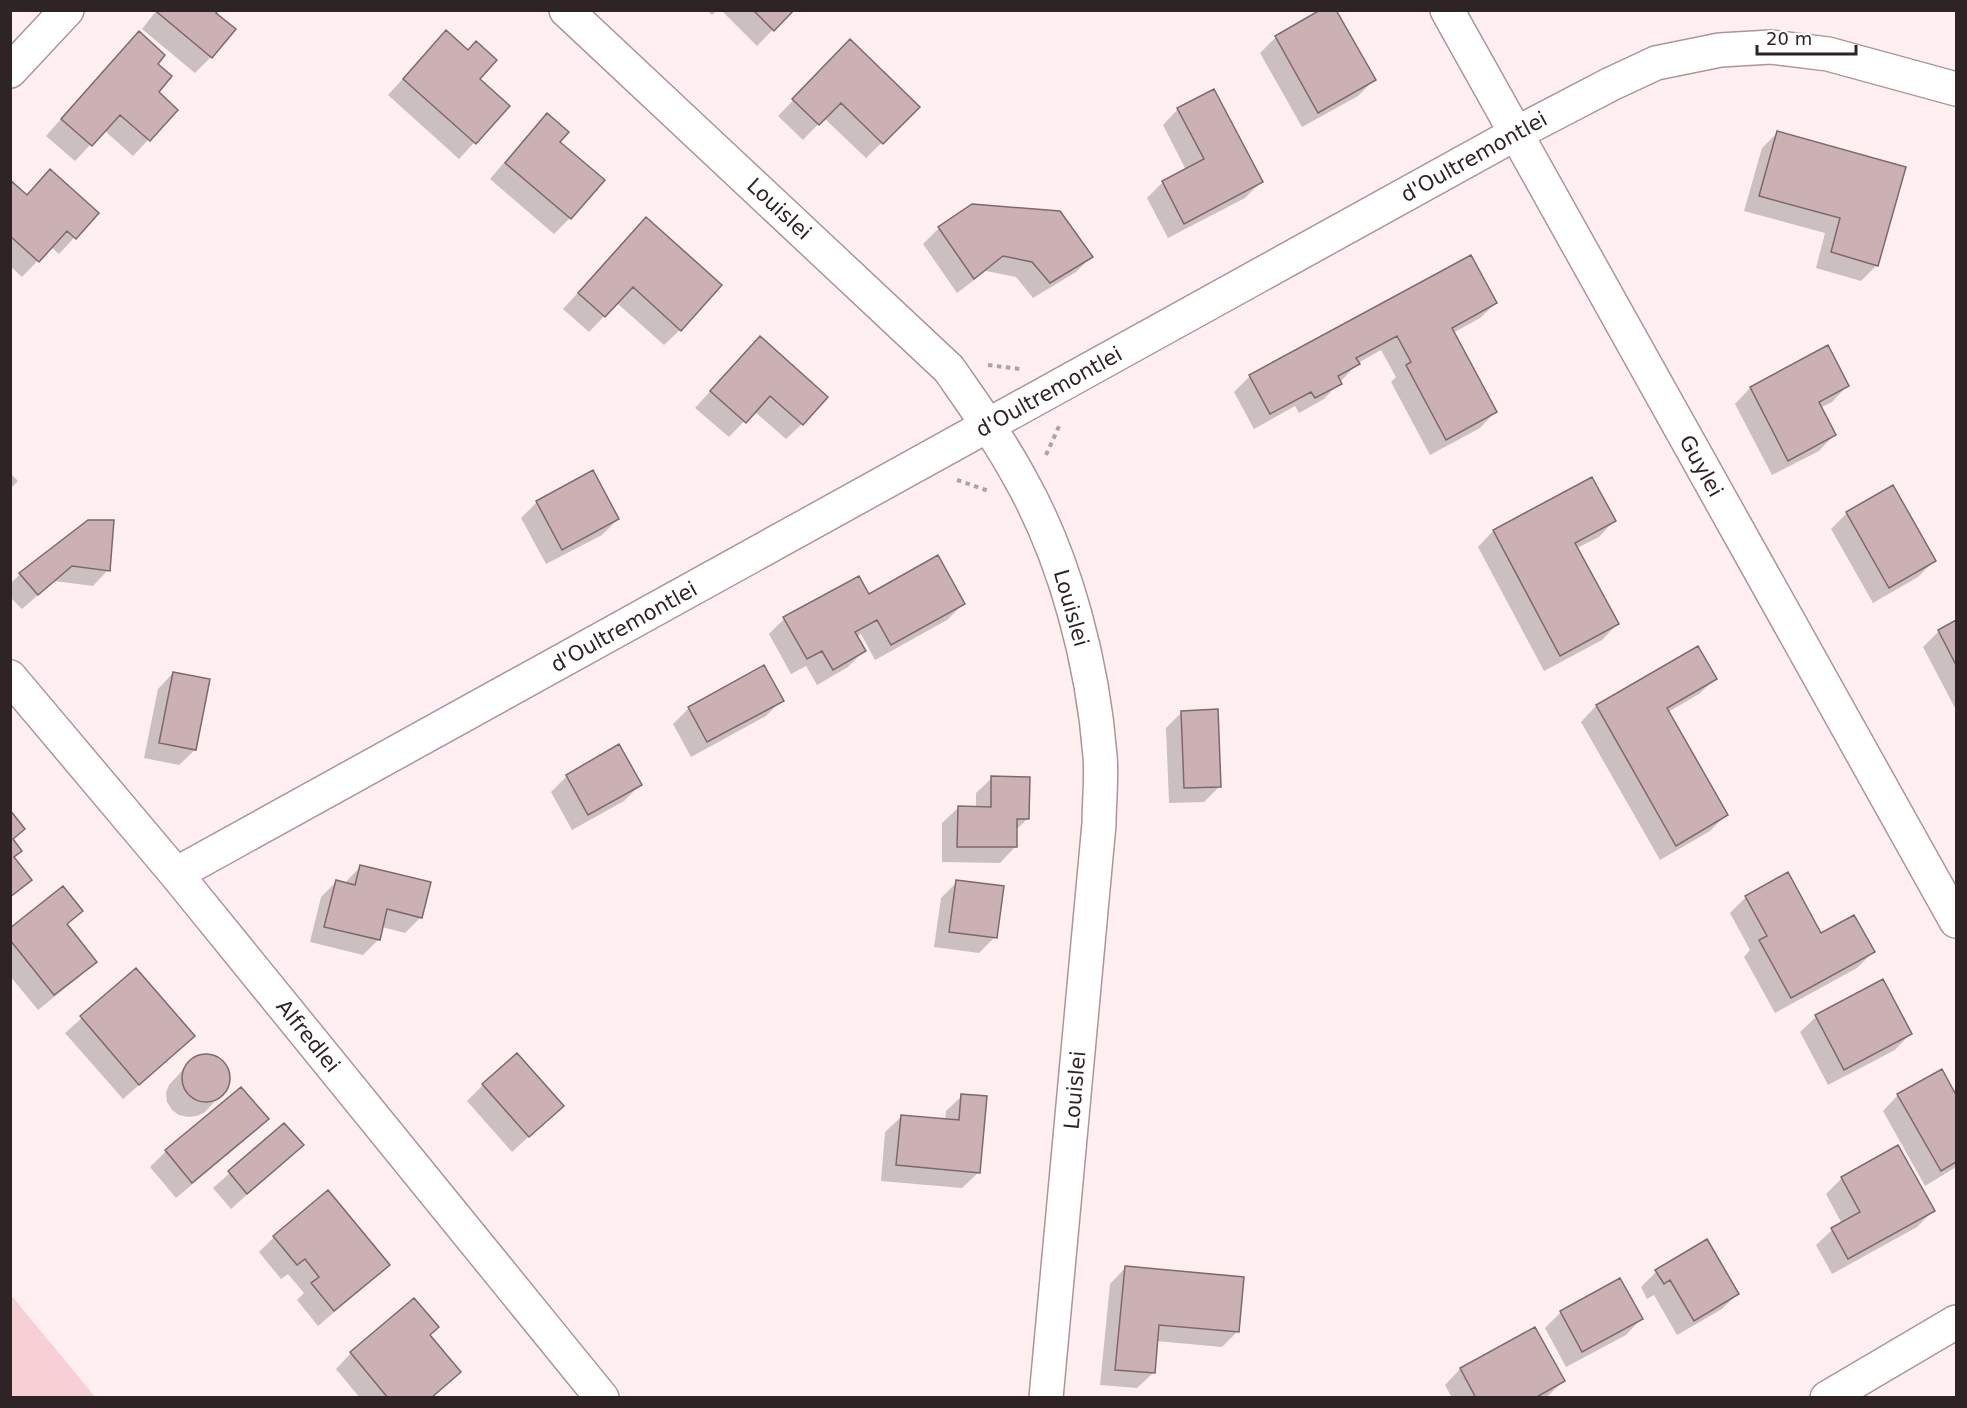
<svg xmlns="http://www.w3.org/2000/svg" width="1967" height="1408" viewBox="0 0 1967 1408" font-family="'DejaVu Sans',sans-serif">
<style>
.green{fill:#f6d0d5}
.shadow{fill:#0003}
.building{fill:#cbb1b4;stroke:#7f686b;stroke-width:1.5}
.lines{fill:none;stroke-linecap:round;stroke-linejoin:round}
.minor-casing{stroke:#ad9598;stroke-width:36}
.path{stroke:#afa2a3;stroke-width:4;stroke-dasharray:4.5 4.5;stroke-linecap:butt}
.minor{stroke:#fff;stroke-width:33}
.labels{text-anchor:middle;stroke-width:4.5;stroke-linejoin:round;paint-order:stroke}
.street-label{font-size:21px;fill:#2e2425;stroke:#fff}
</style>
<rect width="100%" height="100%" fill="#ffeff0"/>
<!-- green -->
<path class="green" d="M 11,1295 L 95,1397 L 11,1397 Z"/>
<!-- shadow -->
<path class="shadow" d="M 157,10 L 216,10 L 214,13 L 211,57 L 195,73 L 142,29 Z
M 707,10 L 717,10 L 712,15 Z
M 721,10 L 792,10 L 757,46 Z
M 1276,37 L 1374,80 L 1358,96 L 1302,127 L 1260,53 Z
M 850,41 L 918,107 L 866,158 L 824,118 L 803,140 L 778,116 Z
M 431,48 L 508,106 L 459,159 L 388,95 Z
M 123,49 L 156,64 L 156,92 L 176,110 L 133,156 L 104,130 L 75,161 L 46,136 Z
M 1178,109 L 1261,182 L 1245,198 L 1168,238 L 1147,198 L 1163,182 L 1186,170 L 1163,125 Z
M 547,115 L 558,142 L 570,218 L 554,234 L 490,179 L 531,131 Z
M 1777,133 L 1877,265 L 1861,281 L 1816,268 L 1825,233 L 1744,211 L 1762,148 Z
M 10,182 L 26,196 L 97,213 L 59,254 L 51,247 L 22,277 L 10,266 Z
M 646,219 L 680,330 L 664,345 L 617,303 L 589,332 L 563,309 Z
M 939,228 L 1091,257 L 1076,272 L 1033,298 L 1016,277 L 986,271 L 957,293 L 923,244 Z
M 1496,303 L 1480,318 L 1453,333 L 1495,412 L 1480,428 L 1430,455 L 1391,382 L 1396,377 L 1381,350 L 1358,363 L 1324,399 L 1299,413 L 1295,406 L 1254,429 L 1234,392 L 1250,376 Z
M 744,354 L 802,424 L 786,439 L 754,411 L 729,437 L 695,408 Z
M 1847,386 L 1832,402 L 1820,408 L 1834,435 L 1819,451 L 1772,475 L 1735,404 L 1750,388 Z
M 10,473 L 18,481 L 10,489 Z
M 1592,479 L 1614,521 L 1599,537 L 1577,548 L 1617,624 L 1602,640 L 1544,671 L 1478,547 L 1493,531 Z
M 1892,487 L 1934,561 L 1918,577 L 1873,603 L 1831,529 L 1847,513 Z
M 537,502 L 618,519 L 602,535 L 546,564 L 521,518 Z
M 89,521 L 108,570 L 93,586 L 54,581 L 22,609 L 10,597 L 10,584 L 20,574 Z
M 869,596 L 963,604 L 947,620 L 875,660 L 861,634 L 856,637 L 864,651 L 848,667 L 817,685 L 806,666 L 791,674 L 769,634 L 784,619 Z
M 1956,622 L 1956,710 L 1923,647 L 1938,632 Z
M 1697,649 L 1715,679 L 1699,694 L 1668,712 L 1726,815 L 1710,831 L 1660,860 L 1581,722 L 1596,706 Z
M 173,673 L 195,750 L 179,765 L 144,758 L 158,689 Z
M 782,700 L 766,716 L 691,757 L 673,724 L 689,708 Z
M 1182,712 L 1219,787 L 1204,802 L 1169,803 L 1166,728 Z
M 567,776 L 640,785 L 624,801 L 572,830 L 551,792 Z
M 992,778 L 1028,818 L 1016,830 L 1015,847 L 1000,863 L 942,862 L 942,823 L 958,808 L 976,808 L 976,793 Z
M 360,867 L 421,917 L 405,933 L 382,927 L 379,939 L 363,955 L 310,942 L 321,897 L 336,882 L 344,884 Z
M 957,882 L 995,937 L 979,953 L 934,947 L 941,898 Z
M 1746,897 L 1820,935 L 1873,952 L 1857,968 L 1775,1013 L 1744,957 L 1750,950 L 1730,913 Z
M 81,911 L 66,925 L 95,962 L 79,977 L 38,1010 L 10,976 L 10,930 Z
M 136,970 L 178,1051 L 123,1099 L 65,1033 Z
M 1882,981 L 1910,1034 L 1895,1050 L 1828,1085 L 1800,1032 L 1816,1017 Z
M 207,1055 L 216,1057 L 223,1062 L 228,1071 L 229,1079 L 227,1088 L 205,1112 L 197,1116 L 188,1117 L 179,1115 L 172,1110 L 167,1102 L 166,1093 L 169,1085 L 191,1061 L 198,1056 Z
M 1941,1071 L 1956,1098 L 1956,1167 L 1925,1186 L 1883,1111 L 1898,1095 Z
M 483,1085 L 562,1106 L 512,1152 L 467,1101 Z
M 241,1089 L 267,1119 L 251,1135 L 176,1198 L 150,1167 L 166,1151 Z
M 962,1096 L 978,1173 L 962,1188 L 881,1181 L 885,1132 L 901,1117 L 945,1121 L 946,1111 Z
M 284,1125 L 302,1145 L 231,1209 L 213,1188 Z
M 1842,1178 L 1933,1211 L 1917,1227 L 1832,1274 L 1816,1245 L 1832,1230 L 1842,1224 L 1826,1194 Z
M 274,1237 L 388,1265 L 372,1280 L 318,1326 L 297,1300 L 304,1293 L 288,1274 L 281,1279 L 259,1252 Z
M 1125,1268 L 1238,1331 L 1222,1347 L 1156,1341 L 1153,1373 L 1137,1388 L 1100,1385 L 1110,1284 Z
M 1656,1272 L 1738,1293 L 1722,1309 L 1677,1335 L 1654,1295 L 1647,1299 L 1641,1287 Z
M 1620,1280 L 1641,1319 L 1626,1335 L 1566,1367 L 1545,1328 L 1561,1312 Z
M 1535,1329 L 1563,1381 L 1547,1397 L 1452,1398 L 1445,1385 L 1460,1369 Z
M 429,1336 L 459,1372 L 432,1398 L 360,1398 L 336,1369 L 351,1353 Z"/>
<!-- building -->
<path class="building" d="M 158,10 L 218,10 L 216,13 L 236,29 L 212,58 L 157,12 Z
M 753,10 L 794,10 L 774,31 Z
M 1320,10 L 1336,10 L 1376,80 L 1318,113 L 1275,36 Z
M 446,30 L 468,50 L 476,41 L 497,60 L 480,79 L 510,106 L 476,144 L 403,79 Z
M 139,31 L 165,55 L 158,64 L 172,76 L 159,92 L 178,110 L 150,141 L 120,115 L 92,146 L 61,119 Z
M 850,39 L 920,107 L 883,144 L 841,103 L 819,125 L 792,99 Z
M 1214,89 L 1263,182 L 1184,224 L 1162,181 L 1204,159 L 1177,108 Z
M 547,113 L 569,132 L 560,142 L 605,180 L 571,219 L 505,163 Z
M 1777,131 L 1906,167 L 1878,266 L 1831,252 L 1840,218 L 1759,196 Z
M 50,169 L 99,213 L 76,239 L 67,231 L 39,262 L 10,236 L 10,180 L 27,195 Z
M 972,204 L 1060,211 L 1093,257 L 1050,283 L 1032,262 L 1003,256 L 974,279 L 938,227 Z
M 646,217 L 722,285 L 681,331 L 633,287 L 605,317 L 578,293 Z
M 1471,255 L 1497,303 L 1452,328 L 1497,412 L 1446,440 L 1406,365 L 1411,362 L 1397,336 L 1356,358 L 1360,364 L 1338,376 L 1342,384 L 1315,398 L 1311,392 L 1270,414 L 1249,375 Z
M 760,336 L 828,397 L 803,425 L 770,396 L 746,423 L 710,391 Z
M 1828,345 L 1849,386 L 1819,402 L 1836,435 L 1788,461 L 1750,387 Z
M 593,470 L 619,519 L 562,550 L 536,501 Z
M 1592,477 L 1616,521 L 1575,543 L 1619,624 L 1560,656 L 1493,530 Z
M 1893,485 L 1936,561 L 1889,588 L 1846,512 Z
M 88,520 L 114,520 L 110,571 L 72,566 L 38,595 L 19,573 Z
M 938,555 L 965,604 L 891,645 L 877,620 L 855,632 L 866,651 L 833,670 L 822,651 L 807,659 L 783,617 L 859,576 L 869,594 Z
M 1956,620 L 1956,665 L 1938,630 Z
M 1698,646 L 1717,679 L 1667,708 L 1728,815 L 1676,846 L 1596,705 Z
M 764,665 L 784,701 L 707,742 L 688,707 Z
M 173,672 L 210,679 L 196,750 L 159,743 Z
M 1218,709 L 1221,787 L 1184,788 L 1181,711 Z
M 619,744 L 642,785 L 588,815 L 566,775 Z
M 991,776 L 1030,777 L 1029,819 L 1017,819 L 1017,847 L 957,847 L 958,806 L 991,807 Z
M 10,810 L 25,829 L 13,839 L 22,851 L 14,857 L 32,880 L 10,897 Z
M 360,865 L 431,882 L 422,918 L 387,909 L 380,940 L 324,927 L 336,880 L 355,885 Z
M 1788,872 L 1821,933 L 1854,915 L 1875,952 L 1791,998 L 1759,940 L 1767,936 L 1745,896 Z
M 956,880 L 1004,886 L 997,938 L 949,932 Z
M 63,886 L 83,911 L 67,924 L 97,962 L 54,995 L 10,940 L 10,928 Z
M 136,968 L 195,1036 L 139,1085 L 80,1016 Z
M 1883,979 L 1912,1034 L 1844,1070 L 1815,1015 Z
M 517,1053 L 564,1106 L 529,1137 L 482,1084 Z
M182 1078a24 24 0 1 1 48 0a24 24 0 1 1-48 0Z
M 1942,1069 L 1956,1095 L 1956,1162 L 1941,1171 L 1897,1094 Z
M 241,1087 L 269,1119 L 192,1183 L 165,1150 Z
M 961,1094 L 987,1096 L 980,1173 L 896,1165 L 901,1115 L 959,1120 Z
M 284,1123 L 304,1145 L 247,1194 L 228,1171 Z
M 1898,1145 L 1935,1211 L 1848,1259 L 1831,1228 L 1860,1212 L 1841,1177 Z
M 328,1190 L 390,1265 L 334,1311 L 311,1283 L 319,1277 L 305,1259 L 297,1265 L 273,1236 Z
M 1707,1239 L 1739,1294 L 1694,1321 L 1670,1280 L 1664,1284 L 1655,1270 Z
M 1125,1266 L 1244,1277 L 1239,1332 L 1159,1325 L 1155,1373 L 1115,1370 Z
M 1620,1278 L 1643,1319 L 1582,1352 L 1560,1311 Z
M 414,1298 L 439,1327 L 430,1335 L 461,1372 L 431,1398 L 388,1398 L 350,1352 Z
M 1535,1327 L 1565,1381 L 1535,1398 L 1476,1398 L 1460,1368 Z"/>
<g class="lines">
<!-- minor casing -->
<g class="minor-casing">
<path id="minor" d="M 566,10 L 949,369 C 974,405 1000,441 1021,480 C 1066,560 1093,665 1100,756 C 1102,778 1099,802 1099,824 L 1046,1398
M 1447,10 L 1956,921
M 10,71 L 67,10
M 10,677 L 176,874 L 602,1398
M 176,874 L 1515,134 L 1611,84 L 1656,63 L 1720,50 L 1771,47 L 1828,54 L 1956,89
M 1827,1398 L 1956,1322"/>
</g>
<!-- path -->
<path class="path" d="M 988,365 L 1020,369
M 1046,455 L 1060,424
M 957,480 L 989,491"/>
<!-- minor -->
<use href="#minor" class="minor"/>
</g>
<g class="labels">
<!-- street labels -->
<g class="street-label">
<text transform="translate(1474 157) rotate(-29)" y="7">d'Oultremontlei</text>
<text transform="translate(779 209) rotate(43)" y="7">Louislei</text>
<text transform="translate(1049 392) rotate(-29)" y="7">d'Oultremontlei</text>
<text transform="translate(1701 466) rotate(61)" y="7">Guylei</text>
<text transform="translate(1071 608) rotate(74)" y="7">Louislei</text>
<text transform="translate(624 627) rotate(-29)" y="7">d'Oultremontlei</text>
<text transform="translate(308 1036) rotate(51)" y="7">Alfredlei</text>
<text transform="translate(1075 1090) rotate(-85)" y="7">Louislei</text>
</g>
</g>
<!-- border -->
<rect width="1967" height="1408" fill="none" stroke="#2e2425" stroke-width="24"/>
<!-- scale -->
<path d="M1757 45v9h99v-9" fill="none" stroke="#2e2425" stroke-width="3"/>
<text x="1766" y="45" font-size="18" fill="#2e2425" stroke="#ffffff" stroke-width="4.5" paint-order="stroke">20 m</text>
</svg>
